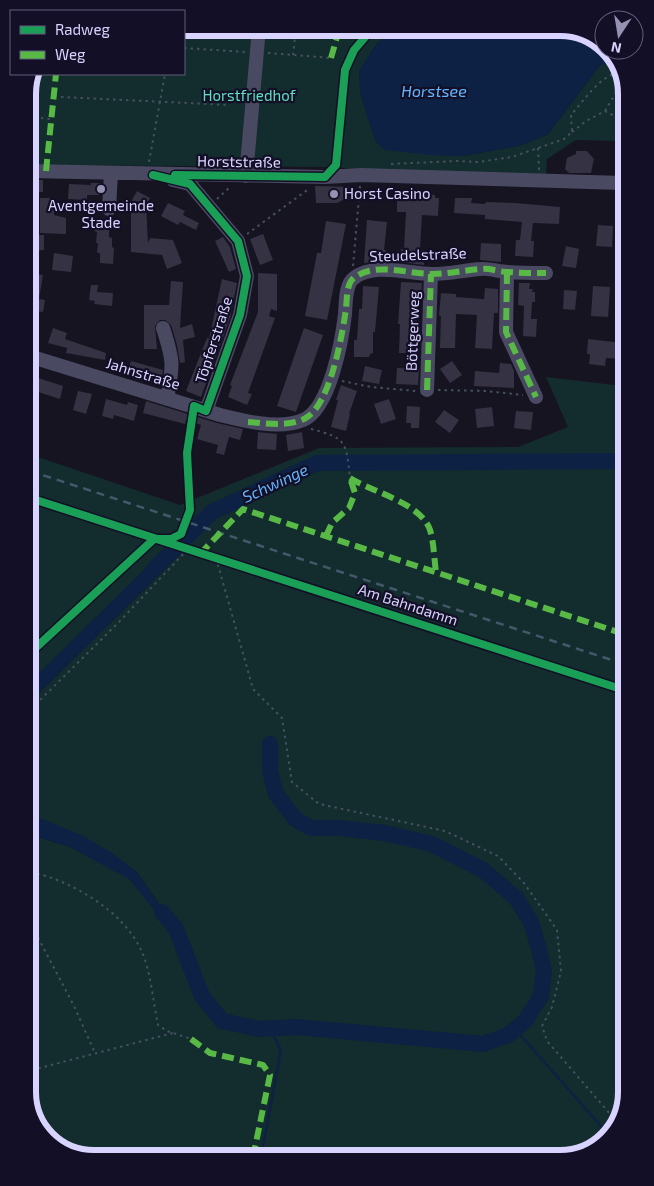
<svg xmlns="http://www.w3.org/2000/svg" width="654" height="1186" viewBox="0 0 654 1186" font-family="'Exo 2',sans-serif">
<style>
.green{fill:#132c2d}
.water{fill:#0d2144}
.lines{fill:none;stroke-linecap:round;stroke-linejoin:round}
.stream{stroke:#0d2144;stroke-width:2.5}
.river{stroke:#0d2144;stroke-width:16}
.building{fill:#343243}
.path{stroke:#44505f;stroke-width:2;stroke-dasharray:2.5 4;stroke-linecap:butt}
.minor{stroke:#4a4962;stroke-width:14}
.rail{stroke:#43596b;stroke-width:2.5;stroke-dasharray:8 6;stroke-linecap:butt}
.quiet{stroke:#58b947;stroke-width:6;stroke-dasharray:12 6;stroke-linecap:butt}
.cycleway-casing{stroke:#130f26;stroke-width:11}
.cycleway{stroke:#1a9f57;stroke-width:8}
.poi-dot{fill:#9591b1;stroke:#130f26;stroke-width:2}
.labels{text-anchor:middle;stroke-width:4.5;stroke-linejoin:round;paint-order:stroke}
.park-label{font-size:15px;fill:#5fe0c0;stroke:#130f26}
.street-label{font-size:15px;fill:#d9d4ff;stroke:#130f26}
.poi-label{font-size:15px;fill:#d9d4ff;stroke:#130f26;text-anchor:start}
.water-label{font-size:16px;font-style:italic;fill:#62b6ff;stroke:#130f26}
.rim{fill:none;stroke:#d9d4ff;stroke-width:6}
</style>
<rect width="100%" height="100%" fill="#161421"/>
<!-- green -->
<path class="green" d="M 184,28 L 393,28 L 374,47 L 360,92 L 376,142 L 463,156 L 519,146 L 548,134 L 601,64 L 618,65 L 621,69 L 622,141 L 576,140 L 547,159 L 546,175 L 360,169 L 329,167 L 28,165 L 28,90 L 35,74 L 184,74 Z
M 546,377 L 623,386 L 626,1096 L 615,1129 L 585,1153 L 90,1158 L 57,1147 L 33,1117 L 31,835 L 70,847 L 129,878 L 171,930 L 198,986 L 176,929 L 137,872 L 45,820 L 31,817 L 31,701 L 178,556 L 170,554 L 166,549 L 31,681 L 29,454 L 180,505 L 319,448 L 518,447 L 568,427 Z"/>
<!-- water -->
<path class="water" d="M 393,28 L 564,28 L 600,41 L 604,46 L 604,50 L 607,50 L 619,66 L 601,64 L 548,134 L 519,146 L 463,156 L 430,155 L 385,150 L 376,142 L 367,116 L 360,92 L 359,71 L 374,47 Z
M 166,548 L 170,554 L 178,556 L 31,701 L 31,681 Z
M 31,817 L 45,820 L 83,836 L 112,853 L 137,872 L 176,929 L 202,996 L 171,930 L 129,879 L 70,847 L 31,835 Z"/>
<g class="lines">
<!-- stream -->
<path class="stream" d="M 515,1029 L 608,1134
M 261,1157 L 281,1050 L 270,1029"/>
<!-- river -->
<path class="river" d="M 154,569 L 212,512 L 317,463 L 623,461
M 162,912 L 176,929 L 202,996 L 222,1021 L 259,1029 L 296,1027 L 483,1044 L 508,1035 L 525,1021 L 541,996 L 544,971 L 539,949 L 531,922 L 516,898 L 483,870 L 432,844 L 385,833 L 339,828 L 311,828 L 295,819 L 276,794 L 270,771 L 270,744"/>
</g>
<!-- building -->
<path class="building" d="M 576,151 L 587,151 L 594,159 L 591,173 L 569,173 L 565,169 L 567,158 L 576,154 Z
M 28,180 L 43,180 L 43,192 L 28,192 Z
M 91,183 L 102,183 L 101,195 L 87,195 L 87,200 L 68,199 L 69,184 L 91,185 Z
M 315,186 L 352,187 L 352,200 L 343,200 L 337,203 L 316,203 Z
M 137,191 L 150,198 L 146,205 L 148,243 L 150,238 L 173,240 L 182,263 L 167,269 L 162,255 L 131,252 L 131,202 Z
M 426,194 L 435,195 L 435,198 L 439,198 L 438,216 L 422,215 L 420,250 L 425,251 L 424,265 L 400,262 L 401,249 L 404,250 L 406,212 L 397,212 L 397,196 L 426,197 Z
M 40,198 L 54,198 L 54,215 L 66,218 L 66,234 L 40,233 Z
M 455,198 L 472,198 L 471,203 L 485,204 L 486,202 L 515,203 L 560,207 L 559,224 L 533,223 L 531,241 L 534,241 L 533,257 L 515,256 L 516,240 L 520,240 L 522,222 L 485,219 L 485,215 L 454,213 Z
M 168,203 L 185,211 L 183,215 L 199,223 L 196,230 L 180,222 L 178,225 L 161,216 Z
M 95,220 L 109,221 L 109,237 L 112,238 L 112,247 L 114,248 L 113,264 L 100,263 L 100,253 L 97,253 L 98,243 L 96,243 L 97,232 L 94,231 Z
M 367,220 L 387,222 L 384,250 L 386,250 L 385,261 L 364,263 Z
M 326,221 L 346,224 L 327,320 L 305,316 L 317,253 L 321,253 Z
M 598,225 L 613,226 L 612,247 L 596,246 Z
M 263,234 L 273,260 L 260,265 L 250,239 Z
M 28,235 L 44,235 L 44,250 L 28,251 Z
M 223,237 L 230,247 L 236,269 L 229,272 L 215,241 Z
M 481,243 L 501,244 L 501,262 L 480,260 Z
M 566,246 L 579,249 L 576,268 L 562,266 Z
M 54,253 L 73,256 L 71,272 L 52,270 Z
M 29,273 L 43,275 L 39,299 L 45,300 L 43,312 L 29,310 Z
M 258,273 L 277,274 L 277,311 L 271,309 L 269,316 L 275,318 L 248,393 L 252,394 L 247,405 L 228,397 L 232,386 L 230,385 L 258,312 Z
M 222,279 L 237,283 L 230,318 L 201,397 L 186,391 L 207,338 L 209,339 Z
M 171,281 L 183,282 L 180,328 L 192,324 L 195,337 L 183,340 L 185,362 L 180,363 L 177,345 L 171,325 L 165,320 L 160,320 L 155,326 L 157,349 L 144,349 L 144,305 L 169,305 Z
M 401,282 L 422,283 L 421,300 L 418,300 L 414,353 L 399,353 L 400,324 L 398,324 Z
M 519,283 L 530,283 L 529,289 L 533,289 L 532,292 L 535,292 L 535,302 L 532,302 L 531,319 L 537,319 L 536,337 L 523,336 L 524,306 L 518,305 Z
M 91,285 L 98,285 L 97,292 L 113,293 L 112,306 L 94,304 L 95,301 L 89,300 Z
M 363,286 L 379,287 L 375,332 L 373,332 L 373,353 L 370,354 L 369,357 L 354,357 L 354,340 L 357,340 L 359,309 L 362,309 Z
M 593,286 L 610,287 L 608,317 L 591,316 Z
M 485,288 L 498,289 L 498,313 L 494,313 L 492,349 L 475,348 L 477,315 L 456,314 L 455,348 L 440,348 L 441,316 L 439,315 L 441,293 L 456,294 L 456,297 L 484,299 Z
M 564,290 L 577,291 L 575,310 L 563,309 Z
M 53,328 L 67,333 L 65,339 L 106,353 L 105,360 L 66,353 L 67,348 L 48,343 Z
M 304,328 L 323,335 L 296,412 L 277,406 Z
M 588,339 L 623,343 L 623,359 L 606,358 L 605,366 L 589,364 L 590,354 L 587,354 Z
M 131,361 L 163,370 L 161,385 L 127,375 Z
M 452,361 L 462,375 L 450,383 L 440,369 Z
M 500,363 L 511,364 L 514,371 L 514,388 L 474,386 L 475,371 L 499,373 Z
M 365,366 L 382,370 L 379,384 L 362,381 Z
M 397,368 L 419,369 L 418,385 L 396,384 Z
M 32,376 L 63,386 L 60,399 L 29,389 Z
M 341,385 L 357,391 L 349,414 L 350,414 L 346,431 L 331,427 L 338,400 L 336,400 Z
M 78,391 L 92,394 L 86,414 L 73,410 Z
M 106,399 L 127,405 L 128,402 L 138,405 L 134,421 L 114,415 L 113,419 L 102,416 Z
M 389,399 L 396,419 L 381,424 L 374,404 Z
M 146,401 L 217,423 L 243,429 L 240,440 L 229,437 L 224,455 L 216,453 L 218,445 L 197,439 L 201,425 L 186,420 L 185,424 L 143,413 Z
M 407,406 L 420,407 L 419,428 L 411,428 L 411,423 L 406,423 Z
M 492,407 L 494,426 L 477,428 L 475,409 Z
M 444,410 L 459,420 L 450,433 L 435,422 Z
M 516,411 L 533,412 L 531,430 L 514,428 Z
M 258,432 L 277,434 L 276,450 L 257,449 Z
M 302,432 L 304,448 L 288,451 L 286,435 Z"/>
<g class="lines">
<!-- path -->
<path class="path" d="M 184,48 L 246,52
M 268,53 L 331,58
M 293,55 L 296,28
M 61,97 L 230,105
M 605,111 L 621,84
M 28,117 L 51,119
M 572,132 L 586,121 L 605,111 L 622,120
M 538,148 L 539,170
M 149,162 L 165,74
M 391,164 L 457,161 L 478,162 L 512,157 L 564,139 L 572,132 L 571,115 C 583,102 602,72 621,73
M 217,199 L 230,187
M 247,234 L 310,188
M 353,266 L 360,186
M 342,381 L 371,387 L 416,391
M 438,390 L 486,391 L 523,395
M 311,429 C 347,438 346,442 350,478
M 216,558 L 253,689 L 282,718 L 292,782 L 319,804 L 445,831 L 498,856 L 524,883 L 557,930 L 561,971 L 552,1007 L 542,1026 L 547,1041 L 617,1122
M 31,709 L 119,622 L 187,550
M 31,872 C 72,881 123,911 141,950 C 151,971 153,1002 158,1025 L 167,1031 L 191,1039
M 32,926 L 74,1006 L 95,1053
M 32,1070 L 173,1033"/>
<!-- minor -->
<path class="minor" d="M 28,171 L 325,177 L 361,175 L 622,183
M 246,176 L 259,28
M 173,180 L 190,184 L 238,241 L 247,276 L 240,315 L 206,411
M 109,209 L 111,173
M 507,272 L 506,332 L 536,397
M 163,328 C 173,359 174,365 167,398
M 29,356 L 220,415 C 244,421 279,430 303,420 C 330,409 342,340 345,314 C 346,303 345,284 354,278 C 374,262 409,274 432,274 C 449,274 465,270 481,269 C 490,268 499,272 508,272 C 520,273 533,273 546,273
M 427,390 L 431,274"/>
<!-- rail -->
<path class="rail" d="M 30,471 L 624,664"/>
<!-- quiet -->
<path class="quiet" d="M 331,58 L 337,37 L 349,28
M 46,171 L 56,74
M 507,272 L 506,332 L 536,397
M 427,390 L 431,274
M 248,422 C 265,423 287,427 304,419 C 330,407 342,336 346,309 C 347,299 346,283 355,277 C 377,262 408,274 432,274 C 449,274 465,270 482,269 C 490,268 499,272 508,272 C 520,273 533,273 546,273
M 350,478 C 372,492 421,503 430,530 C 434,543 434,558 436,572
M 326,536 L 332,523 L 349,508 L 355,493 L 350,478
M 200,554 L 243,509 L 624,634
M 191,1039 L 210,1053 L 263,1065 L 270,1075 L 253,1157"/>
<!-- cycleway casing -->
<g class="cycleway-casing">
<path id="cycleway" d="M 175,175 L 325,177 L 336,165 L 345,70 L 354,50 L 373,28
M 30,498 L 624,690
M 30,653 L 154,539 L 171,539 L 181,534 L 190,510 L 187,453 L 194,406 L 206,411 L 240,315 L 247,276 L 238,241 L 190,184 L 153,175"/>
</g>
<!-- cycleway -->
<use href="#cycleway" class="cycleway"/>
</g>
<!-- markers -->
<g class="poi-dot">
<circle cx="101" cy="189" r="5"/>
<circle cx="334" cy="194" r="5"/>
</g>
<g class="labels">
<!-- park labels -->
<g class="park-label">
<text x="249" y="101">Horstfriedhof</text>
</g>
<!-- street labels -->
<g class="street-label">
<text transform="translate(239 162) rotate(1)" y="5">Horststraße</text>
<text transform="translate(418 255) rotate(-2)" y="5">Steudelstraße</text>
<text transform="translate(413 331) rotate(-88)" y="5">Böttgerweg</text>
<text transform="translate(214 340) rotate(-72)" y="5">Töpferstraße</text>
<text transform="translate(143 374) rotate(17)" y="5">Jahnstraße</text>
<text transform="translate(408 605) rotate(18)" y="5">Am Bahndamm</text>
</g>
<!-- poi labels -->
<g class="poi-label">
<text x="344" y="199">Horst Casino</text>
<text x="101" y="211" text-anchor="middle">Aventgemeinde<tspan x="101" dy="17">Stade</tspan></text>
</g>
<!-- water labels -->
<g class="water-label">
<text x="434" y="97">Horstsee</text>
<text transform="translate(275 483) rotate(-25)" y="6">Schwinge</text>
</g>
</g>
<!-- crop -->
<path d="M0 0H654V1186H0ZM94 36H560A58 58 0 0 1 618 94V1092A58 58 0 0 1 560 1150H94A58 58 0 0 1 36 1092V94A58 58 0 0 1 94 36Z" fill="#130f26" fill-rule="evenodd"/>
<path class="rim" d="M94 36H560A58 58 0 0 1 618 94V1092A58 58 0 0 1 560 1150H94A58 58 0 0 1 36 1092V94A58 58 0 0 1 94 36Z"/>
<!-- legend -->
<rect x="10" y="10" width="175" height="65" fill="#130f26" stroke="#625e7d"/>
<rect x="20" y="26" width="25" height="8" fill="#1a9f57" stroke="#625e7d"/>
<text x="55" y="35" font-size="15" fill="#d9d4ff">Radweg</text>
<rect x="20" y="51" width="25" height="8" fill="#58b947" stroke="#625e7d"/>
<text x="55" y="60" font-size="15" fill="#d9d4ff">Weg</text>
<!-- north arrow -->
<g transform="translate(619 35) rotate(192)"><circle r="24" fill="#130f26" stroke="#625e7d"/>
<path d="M0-4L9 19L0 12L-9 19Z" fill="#9591b1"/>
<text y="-8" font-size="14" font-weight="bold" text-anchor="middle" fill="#d9d4ff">N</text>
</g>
</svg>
